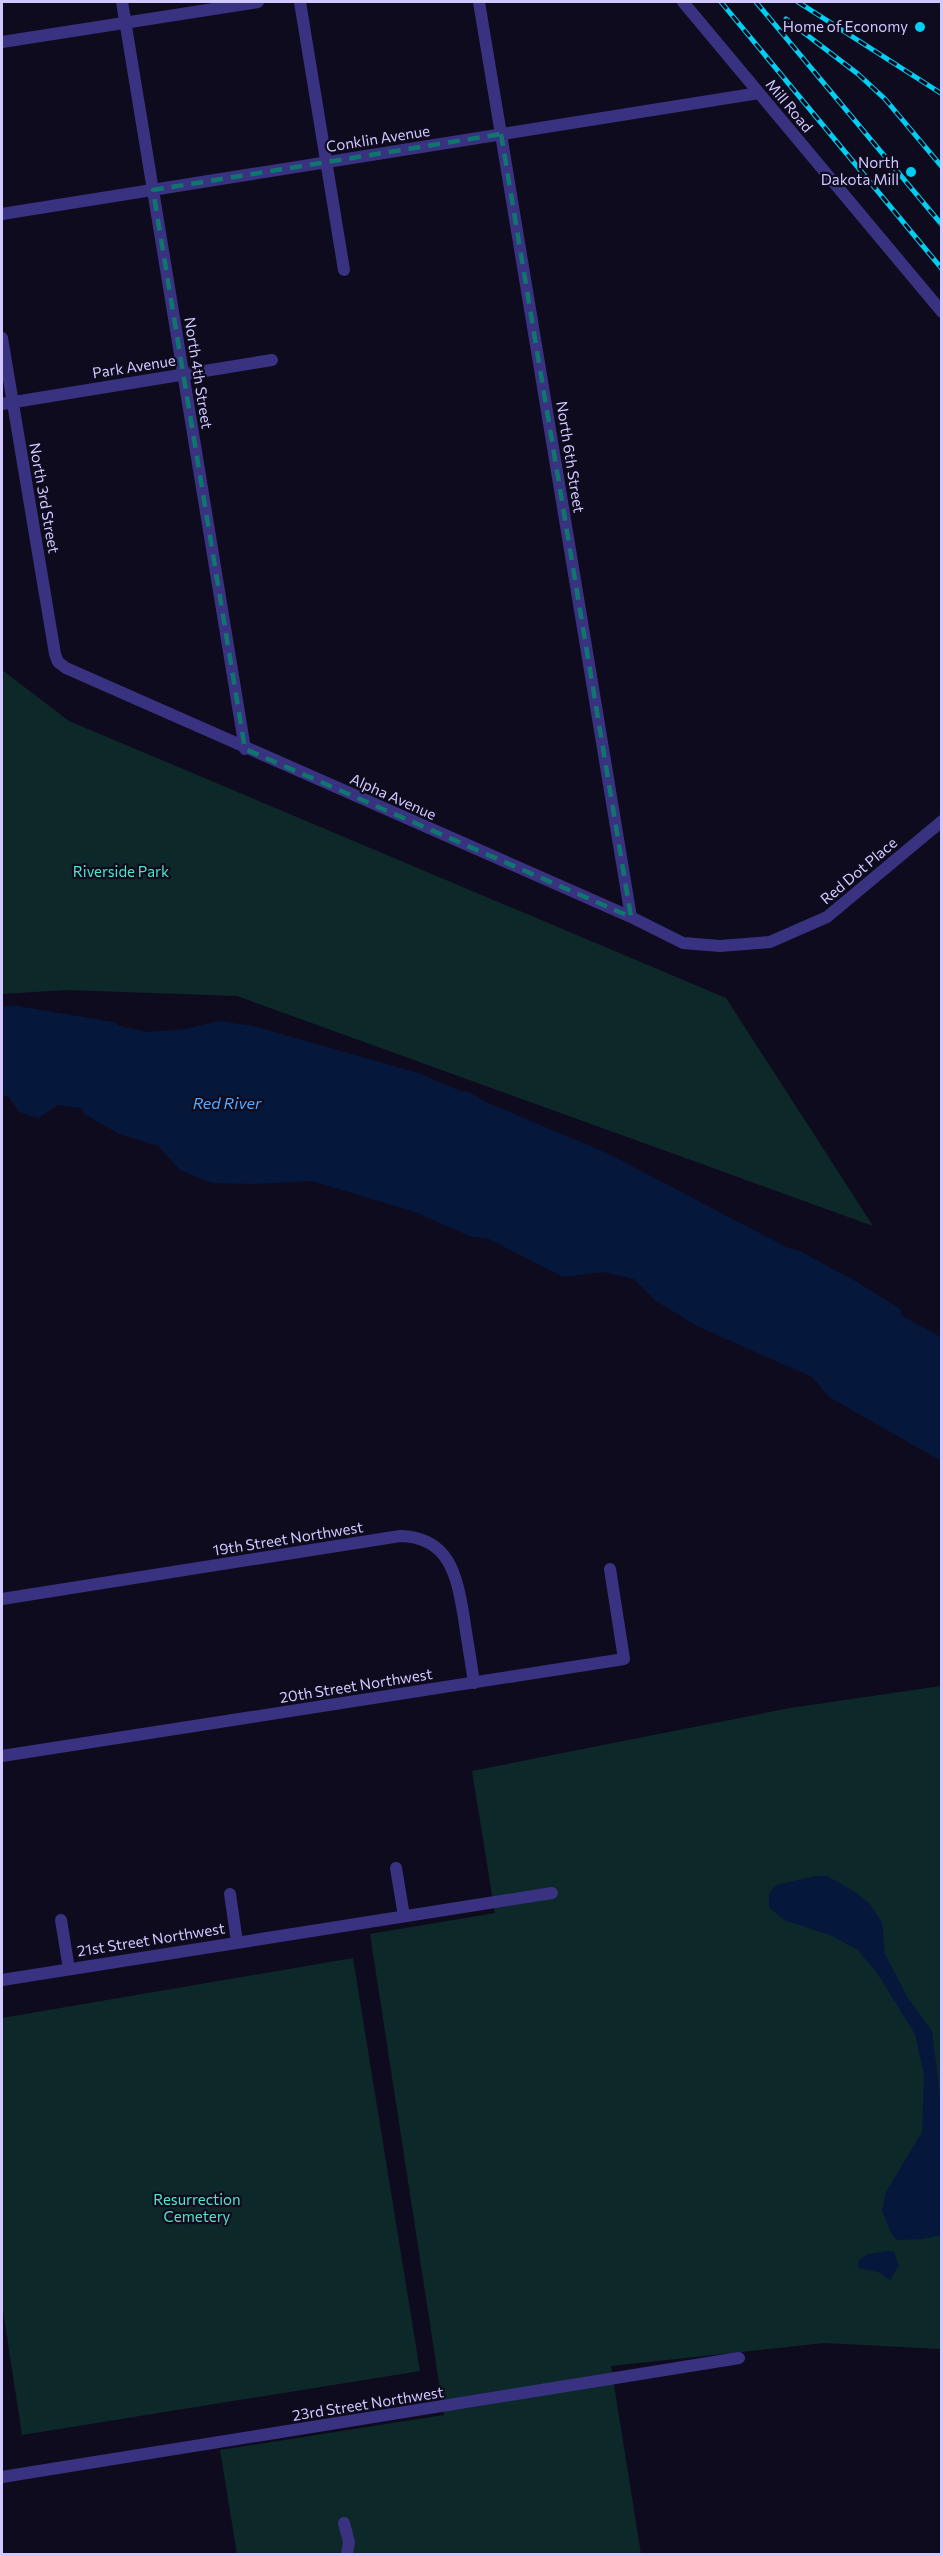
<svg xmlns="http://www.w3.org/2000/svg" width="943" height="2556" viewBox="0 0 943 2556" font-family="Commissioner,sans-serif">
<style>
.green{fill:#0d2829}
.water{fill:#06173c}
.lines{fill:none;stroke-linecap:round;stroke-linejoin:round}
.minor{stroke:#393281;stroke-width:12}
.rail-casing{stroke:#00cef3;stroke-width:5}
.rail{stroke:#0f0b1e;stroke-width:3;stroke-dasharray:9;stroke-linecap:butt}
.marked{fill:none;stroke:#0f766e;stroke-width:4.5;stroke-dasharray:12 8;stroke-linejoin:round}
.poi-dot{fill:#00cef3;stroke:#0f0b1e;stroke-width:2}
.labels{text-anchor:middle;stroke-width:4.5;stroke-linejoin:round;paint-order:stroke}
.poi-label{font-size:15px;fill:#d1c8ff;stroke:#0f0b1e;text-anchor:end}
.street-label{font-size:15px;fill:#d1c8ff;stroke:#0f0b1e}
.park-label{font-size:15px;fill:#4de6c7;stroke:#0f0b1e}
.water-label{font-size:16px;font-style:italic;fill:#56a8ff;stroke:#0f0b1e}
</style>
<rect width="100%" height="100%" fill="#0f0b1e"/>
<!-- green -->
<path class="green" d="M 2,670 L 69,721 L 726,998 L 873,1226 L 237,996 L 67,990 L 2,994 Z
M 941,1686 L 941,2349 L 824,2343 L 611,2366 L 641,2554 L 237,2554 L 220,2450 L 444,2415 L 370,1934 L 495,1913 L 472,1771 L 790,1708 Z
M 353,1958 L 420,2371 L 22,2435 L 2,2304 L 2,2018 Z"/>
<!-- water -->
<path class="water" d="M 2,1006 L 17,1006 L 113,1022 L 120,1026 L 147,1032 L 186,1029 L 219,1021 L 253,1026 L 418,1073 L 460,1091 L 469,1092 L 484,1101 L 609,1154 L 788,1248 L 798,1250 L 857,1282 L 900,1309 L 902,1316 L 941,1337 L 941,1461 L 829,1397 L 812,1377 L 699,1327 L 656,1301 L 634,1279 L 604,1272 L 563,1277 L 489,1239 L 469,1236 L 415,1212 L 312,1181 L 253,1184 L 212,1183 L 180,1170 L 158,1146 L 119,1134 L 84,1114 L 81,1108 L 58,1105 L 38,1118 L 19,1112 L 9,1097 L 2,1095 Z
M 816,1876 L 827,1876 L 855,1892 L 869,1903 L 882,1922 L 885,1954 L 908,1998 L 932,2031 L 941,2103 L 941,2235 L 923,2239 L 896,2240 L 890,2231 L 882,2210 L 886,2192 L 922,2132 L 924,2075 L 915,2034 L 877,1973 L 858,1950 L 832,1936 L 784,1920 L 769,1907 L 769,1894 L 776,1885 Z
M 889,2251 L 894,2252 L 899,2266 L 890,2280 L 878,2272 L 858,2268 L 859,2260 L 868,2254 Z"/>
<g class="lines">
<!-- minor -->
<path class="minor" d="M 122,2 L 245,749
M 300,2 L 344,270
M 479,2 L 631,917
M 683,2 L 942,312
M 2,42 L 258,2
M 2,214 L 759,93
M 2,338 L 55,654 L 58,662 L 66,668 L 631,917 L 683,943 L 720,946 L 770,942 L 827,917 L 942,821
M 2,404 L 272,360
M 2,1599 L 400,1536 C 451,1537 457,1578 464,1618 C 467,1640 471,1661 474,1683
M 2,1756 L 624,1659 L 610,1569
M 396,1868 L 404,1916
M 230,1894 L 237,1942
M 61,1920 L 69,1969
M 2,1980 L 552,1893
M 2,2477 L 739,2358
M 344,2523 L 349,2542 L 347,2554"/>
<!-- rail casing -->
<g class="rail-casing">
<path id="rail" d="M 721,2 L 942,269
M 756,2 L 942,225
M 798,2 L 942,94
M 786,19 L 858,74 L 885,99 L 942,167"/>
</g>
<!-- rail -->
<use href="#rail" class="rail"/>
</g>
<!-- marked area -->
<path class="marked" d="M 501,134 L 631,917 L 245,749 L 153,190 Z"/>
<!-- markers -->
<g class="poi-dot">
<circle cx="920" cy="27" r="6"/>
<circle cx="911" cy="172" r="6"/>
</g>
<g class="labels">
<!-- poi labels -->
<g class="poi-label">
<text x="908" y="32">Home of Economy</text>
<text x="899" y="168">North<tspan x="899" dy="17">Dakota Mill</tspan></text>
</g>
<!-- street labels -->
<g class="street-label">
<text transform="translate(789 106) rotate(50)" y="5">Mill Road</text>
<text transform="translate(378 139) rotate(-9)" y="5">Conklin Avenue</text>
<text transform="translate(134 367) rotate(-9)" y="5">Park Avenue</text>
<text transform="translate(198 373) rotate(81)" y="5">North 4th Street</text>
<text transform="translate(570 457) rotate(81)" y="5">North 6th Street</text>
<text transform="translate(44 498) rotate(80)" y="5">North 3rd Street</text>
<text transform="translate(393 797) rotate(24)" y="5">Alpha Avenue</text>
<text transform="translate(859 871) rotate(-40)" y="5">Red Dot Place</text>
<text transform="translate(288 1539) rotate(-9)" y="5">19th Street Northwest</text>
<text transform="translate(356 1686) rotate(-9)" y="5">20th Street Northwest</text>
<text transform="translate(151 1940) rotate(-9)" y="5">21st Street Northwest</text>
<text transform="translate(368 2404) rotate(-9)" y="5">23rd Street Northwest</text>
</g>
<!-- park labels -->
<g class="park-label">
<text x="121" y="877">Riverside Park</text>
<text x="197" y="2205">Resurrection<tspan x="197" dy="17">Cemetery</tspan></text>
</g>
<!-- water labels -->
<g class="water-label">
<text x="227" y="1109">Red River</text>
</g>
</g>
<!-- border -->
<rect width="943" height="2556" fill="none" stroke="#d1c8ff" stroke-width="6"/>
</svg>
